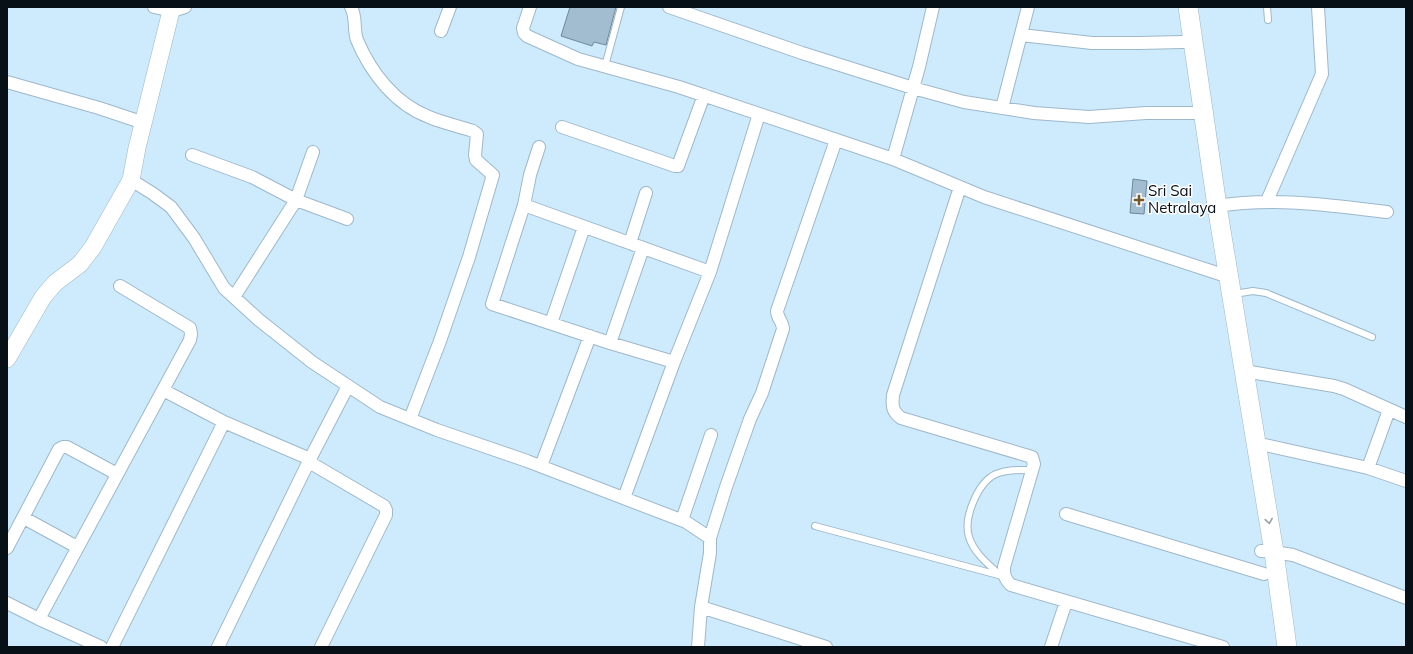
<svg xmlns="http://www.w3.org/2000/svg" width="1413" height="654" viewBox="0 0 1413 654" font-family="Mulish,sans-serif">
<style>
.building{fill:#a2bdcf;stroke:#6e8899}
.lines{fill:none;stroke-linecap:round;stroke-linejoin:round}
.lane-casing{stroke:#9db8ca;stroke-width:8}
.street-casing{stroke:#9db8ca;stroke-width:14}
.secondary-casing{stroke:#9db8ca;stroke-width:18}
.primary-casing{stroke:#9db8ca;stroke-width:20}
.lane{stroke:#fff;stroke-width:6}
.street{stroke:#fff;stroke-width:12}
.secondary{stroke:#fff;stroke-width:17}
.primary{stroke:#fff;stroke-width:19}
.oneway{stroke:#9c9fa2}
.poi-dot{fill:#74582b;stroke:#fff;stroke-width:1.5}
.labels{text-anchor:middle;stroke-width:3;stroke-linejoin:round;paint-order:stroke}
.poi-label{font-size:15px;fill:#071016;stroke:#fff;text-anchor:start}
</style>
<rect width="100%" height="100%" fill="#ceeafd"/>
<!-- building -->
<path class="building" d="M 570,7 L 616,7 L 606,45 L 594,42 L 592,46 L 561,36 Z
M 1133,179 L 1147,181 L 1144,214 L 1130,213 Z"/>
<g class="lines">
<!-- lane casing -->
<g class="lane-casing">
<path id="lane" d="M 1267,7 L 1268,20
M 605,66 L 621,7
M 1234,294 L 1253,291 L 1266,293 L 1372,337
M 815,526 L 1002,576
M 1000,575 C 988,564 974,553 969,537 C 963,518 978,482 996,474 C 1008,469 1021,470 1033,470"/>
</g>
<!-- street casing -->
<g class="street-casing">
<path id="street" d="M 154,7 L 172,11 L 185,7
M 351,7 C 357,18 353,29 357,40 C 371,73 395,104 429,117 C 443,123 459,126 473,131 L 477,134 L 475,155 L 476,160 L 493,175 L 469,257 L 440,341 L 410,419
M 530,7 L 523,28 L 524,33 L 527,36 L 578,59 L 679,87 L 893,159 L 984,197 L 1220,274
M 669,7 L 802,53 L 913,88 L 964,102 L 1034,113 L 1089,117 L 1146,113 L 1194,113
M 441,31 L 450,7
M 1021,35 L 1092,43 L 1139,43 L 1183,42
M 7,82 L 99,108 L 144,123
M 1002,108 L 1028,7
M 562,127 L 675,166 L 678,166 L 704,95
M 539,147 L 530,175 L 524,205 L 710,272 L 759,114
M 192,155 L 252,177 L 296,200 L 347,219
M 893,159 L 919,67 L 933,7
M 131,180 L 152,193 L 171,207 L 194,238 L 224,288 L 259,320 L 312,362 L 380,407 L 437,430 L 527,461 L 686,522 L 710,538 L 710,553 L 701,607 L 826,647
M 960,187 L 893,395 C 892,406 892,411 901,418 L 1032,457 L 1034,464 L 1004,567 C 1004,576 1005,579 1011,585 L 1223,647
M 1267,201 L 1322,74 L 1318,7
M 524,205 L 492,304 L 610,343 L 674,362
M 1217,206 C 1274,197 1330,205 1387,212
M 630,243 L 646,193
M 234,297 L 296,200 L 313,152
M 551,323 L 584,227
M 610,343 L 643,248
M 1244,371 L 1334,386 L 1344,389 L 1406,417
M 224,422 L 310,459
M 1256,443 L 1368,468 L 1406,481
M 309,462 L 384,506 L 386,510 L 386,515 L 321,647
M 541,466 L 590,336
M 1368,468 L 1389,410
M 624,498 L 674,362 L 710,272
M 1066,514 L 1264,574
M 24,518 L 77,547
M 682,520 L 711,435
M 710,538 L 726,487 L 750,419 L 762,393 L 783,329 C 783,322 777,318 777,311 L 836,140
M 7,548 L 59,449 L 63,447 L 67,447 L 117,474
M 1261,551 L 1274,552 L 1293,555 L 1406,598
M 7,603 L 39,619
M 101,647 L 39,619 L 190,340 L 191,334 L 190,328 L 120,286
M 112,647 L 224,422 L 163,390
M 218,647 L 310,459 L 348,386
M 698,647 L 701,607
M 1051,647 L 1066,602"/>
</g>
<!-- secondary casing -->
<g class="secondary-casing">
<path id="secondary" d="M 7,359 L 43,297 L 55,283 L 80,264 L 93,247 L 131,180 L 137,148 L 172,7"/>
</g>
<!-- primary casing -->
<g class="primary-casing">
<path id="primary" d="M 1188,7 L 1217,206 L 1274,552 L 1287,647"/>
</g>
<!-- lane -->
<use href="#lane" class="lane"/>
<!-- street -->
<use href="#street" class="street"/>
<!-- secondary -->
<use href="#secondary" class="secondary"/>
<!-- primary -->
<use href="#primary" class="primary"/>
</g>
<!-- one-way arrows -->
<defs><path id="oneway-chevron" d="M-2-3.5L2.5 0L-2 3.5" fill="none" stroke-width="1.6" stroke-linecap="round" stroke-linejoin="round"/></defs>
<use class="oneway" href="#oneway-chevron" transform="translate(1269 521) rotate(81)"/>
<!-- markers -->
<path class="poi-dot" d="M1137 194h4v4h4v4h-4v4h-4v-4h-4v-4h4z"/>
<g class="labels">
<!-- poi labels -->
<g class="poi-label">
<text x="1148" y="196">Sri Sai<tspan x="1148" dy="17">Netralaya</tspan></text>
</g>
</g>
<!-- border -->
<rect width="1413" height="654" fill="none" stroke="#071016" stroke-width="16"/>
</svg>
